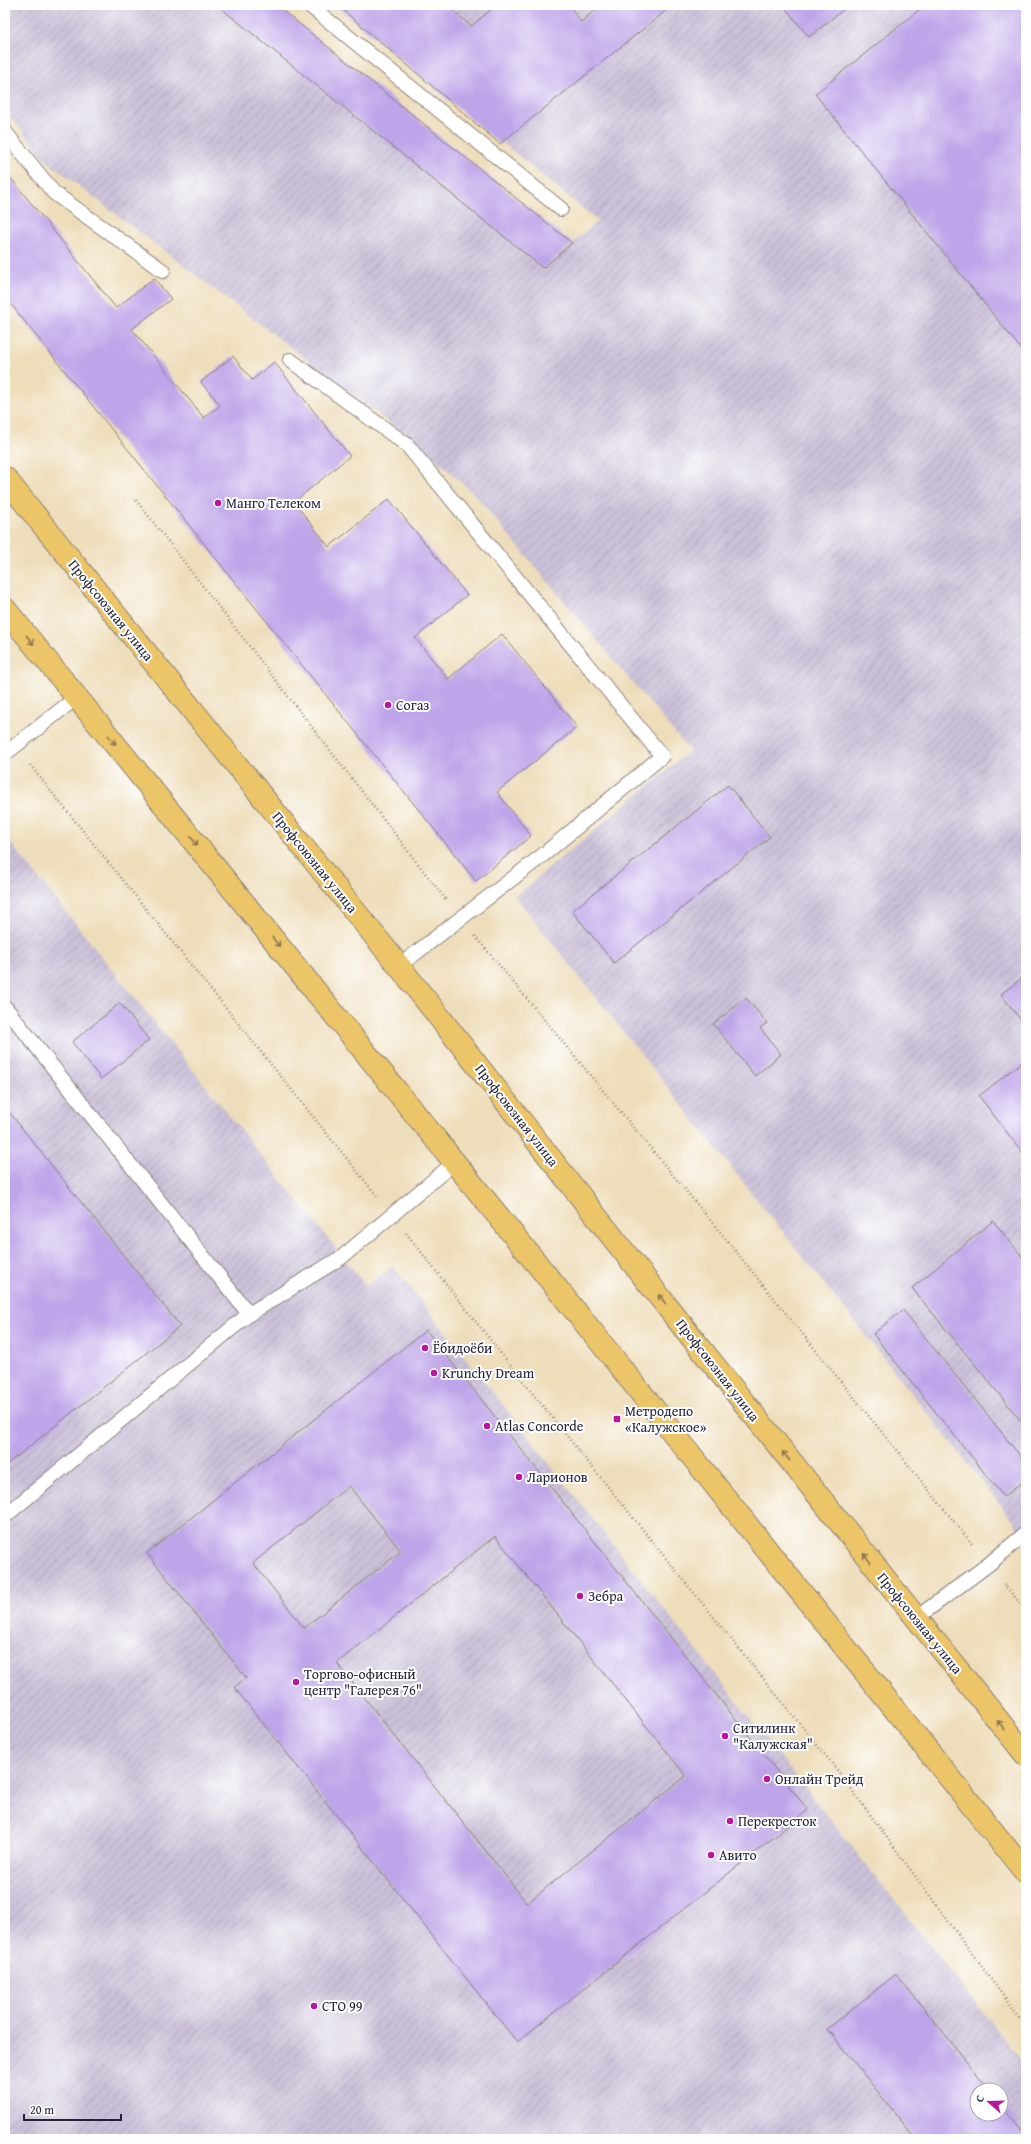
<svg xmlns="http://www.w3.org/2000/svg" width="1031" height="2144" viewBox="0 0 1031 2144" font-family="'Gentium Book Plus',serif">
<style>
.industrial{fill:url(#industrial-furrows);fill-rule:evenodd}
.building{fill:#bea4e9;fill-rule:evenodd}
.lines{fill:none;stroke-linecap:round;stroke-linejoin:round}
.lane-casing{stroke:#88807a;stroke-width:16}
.primary-casing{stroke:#88807a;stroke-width:24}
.path{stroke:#88807a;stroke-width:2.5;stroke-dasharray:1 3;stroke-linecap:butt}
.lane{stroke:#fff;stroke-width:14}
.primary{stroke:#edc569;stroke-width:22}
.oneway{stroke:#887452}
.poi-dot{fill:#b5179e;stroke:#fff;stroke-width:1.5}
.labels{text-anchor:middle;stroke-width:4;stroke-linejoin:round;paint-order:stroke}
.poi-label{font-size:14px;fill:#22223b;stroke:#fff;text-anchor:start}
.street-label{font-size:14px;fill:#22223b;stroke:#fff}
</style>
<defs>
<pattern id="industrial-furrows" width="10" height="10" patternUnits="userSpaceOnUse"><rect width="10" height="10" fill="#c9bfd7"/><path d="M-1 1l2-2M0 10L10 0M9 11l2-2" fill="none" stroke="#aca4b9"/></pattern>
</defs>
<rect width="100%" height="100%" fill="#fff"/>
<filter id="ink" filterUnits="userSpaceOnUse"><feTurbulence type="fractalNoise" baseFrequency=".025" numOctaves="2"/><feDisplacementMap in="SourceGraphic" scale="8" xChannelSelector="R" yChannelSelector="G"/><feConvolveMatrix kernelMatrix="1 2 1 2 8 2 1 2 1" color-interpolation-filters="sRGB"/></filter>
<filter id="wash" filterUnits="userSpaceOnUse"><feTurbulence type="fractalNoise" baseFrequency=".012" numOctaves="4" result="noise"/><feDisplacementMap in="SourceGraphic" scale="16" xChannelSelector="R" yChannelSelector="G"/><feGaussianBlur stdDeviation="0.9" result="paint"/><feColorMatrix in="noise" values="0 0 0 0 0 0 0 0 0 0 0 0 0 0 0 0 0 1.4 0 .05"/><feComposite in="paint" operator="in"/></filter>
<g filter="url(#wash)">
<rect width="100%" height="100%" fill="#eeddba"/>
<!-- industrial -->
<path class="industrial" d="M 5,5 L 217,5 L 543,268 L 598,221 L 334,5 L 1026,5 L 1026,1537 L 515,896 L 690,751 L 474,494 L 429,453 L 49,163 L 5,111 Z
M 5,836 L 366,1286 L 393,1266 L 1026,2067 L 1026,2139 L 5,2139 ZM 977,2090 L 1001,2090 L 1001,2114 L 977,2114 Z"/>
<g id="blocks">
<!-- building -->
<path class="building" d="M 217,5 L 276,5 L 572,243 L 543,268 Z
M 337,5 L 447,5 L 471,26 L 497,5 L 569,5 L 581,22 L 602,5 L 673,5 L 500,144 Z
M 783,5 L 849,5 L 809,37 Z
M 925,5 L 1026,5 L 1026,355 L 815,94 Z
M 5,171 L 116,308 L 154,278 L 171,299 L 132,329 L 204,418 L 220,405 L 201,382 L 233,356 L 252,380 L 274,362 L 350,456 L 294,502 L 329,547 L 389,499 L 467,595 L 415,638 L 448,679 L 502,634 L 577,727 L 497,792 L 531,836 L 476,881 L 5,297 Z
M 728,785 L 770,837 L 614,963 L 572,911 Z
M 1026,975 L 1026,1027 L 1001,994 Z
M 746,998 L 767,1023 L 760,1028 L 781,1054 L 755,1076 L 713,1024 Z
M 120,1003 L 149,1040 L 101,1079 L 72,1042 Z
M 1026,1059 L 1026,1157 L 979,1096 Z
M 5,1107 L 180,1326 L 5,1466 Z
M 993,1221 L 1026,1261 L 1026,1427 L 912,1288 Z
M 903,1310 L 1026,1463 L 1026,1479 L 1004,1497 L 873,1334 Z
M 426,1330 L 808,1810 L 517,2042 L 234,1687 L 246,1678 L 147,1553 ZM 349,1486 L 401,1551 L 304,1628 L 253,1563 ZM 495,1536 L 686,1776 L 527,1903 L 337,1663 Z
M 896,1974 L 990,2090 L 977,2090 L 977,2114 L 1001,2114 L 1001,2103 L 1026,2134 L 1026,2139 L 916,2139 L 827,2029 Z"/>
</g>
</g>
<g filter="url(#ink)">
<use href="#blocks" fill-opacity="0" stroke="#88807a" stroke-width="1"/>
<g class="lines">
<!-- lane casing -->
<g class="lane-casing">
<path id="lane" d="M 309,5 L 561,209
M 5,132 L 54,193 L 163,271
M 290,360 L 407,445 L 662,756 L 543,855 L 399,966
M 5,754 L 77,697
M 5,1007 L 249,1314
M 5,1516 L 249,1314 L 342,1257 L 455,1162
M 915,1619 L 989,1564 L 1026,1533"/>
</g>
<!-- primary casing -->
<g class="primary-casing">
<path id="primary" d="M 5,478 L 399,966 L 673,1314 L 1026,1755
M 5,609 L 585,1323 L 1026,1873"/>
</g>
<!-- path -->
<path class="path" d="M 136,500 L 446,900
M 30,765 L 377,1196
M 475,936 L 725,1238 L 973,1545
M 406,1233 L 533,1394 L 838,1771 L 1026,2027
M 1004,1584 L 1026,1611"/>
<!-- lane -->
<use href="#lane" class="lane"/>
<!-- primary -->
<use href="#primary" class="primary"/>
</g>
<!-- one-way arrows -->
<defs><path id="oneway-shaft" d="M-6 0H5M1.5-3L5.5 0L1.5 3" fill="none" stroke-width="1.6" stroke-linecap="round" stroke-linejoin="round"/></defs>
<g class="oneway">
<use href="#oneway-shaft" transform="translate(30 640) rotate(51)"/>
<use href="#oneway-shaft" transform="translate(112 740) rotate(51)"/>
<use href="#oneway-shaft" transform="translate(194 841) rotate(51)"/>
<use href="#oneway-shaft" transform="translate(276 942) rotate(51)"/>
<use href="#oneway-shaft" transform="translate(662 1299) rotate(-128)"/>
<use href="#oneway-shaft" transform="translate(786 1456) rotate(-128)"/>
<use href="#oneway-shaft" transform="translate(867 1558) rotate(-128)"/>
<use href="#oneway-shaft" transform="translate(1001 1725) rotate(-129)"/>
</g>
</g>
<!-- markers -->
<g class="poi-dot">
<circle cx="218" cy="503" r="4"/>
<circle cx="388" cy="705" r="4"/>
<circle cx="425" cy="1348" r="4"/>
<circle cx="434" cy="1373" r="4"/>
<rect x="613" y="1415" width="8" height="8" rx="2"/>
<circle cx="487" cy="1426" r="4"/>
<circle cx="519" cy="1477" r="4"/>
<circle cx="580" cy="1596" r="4"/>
<circle cx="296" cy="1682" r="4"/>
<circle cx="725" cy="1736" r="4"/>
<circle cx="767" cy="1779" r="4"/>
<circle cx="730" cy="1821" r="4"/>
<circle cx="711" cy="1855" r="4"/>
<circle cx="314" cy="2006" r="4"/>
</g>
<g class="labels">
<!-- poi labels -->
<g class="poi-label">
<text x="226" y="508">Манго Телеком</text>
<text x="396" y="710">Согаз</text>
<text x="433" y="1353">Ёбидоёби</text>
<text x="442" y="1378">Krunchy Dream</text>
<text x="625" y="1416">Метродепо<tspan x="625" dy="16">«Калужское»</tspan></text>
<text x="495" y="1431">Atlas Concorde</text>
<text x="527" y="1482">Ларионов</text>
<text x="588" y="1601">Зебра</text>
<text x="304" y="1679">Торгово-офисный<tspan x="304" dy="16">центр "Галерея 76"</tspan></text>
<text x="733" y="1733">Ситилинк<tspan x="733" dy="16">"Калужская"</tspan></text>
<text x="775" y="1784">Онлайн Трейд</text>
<text x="738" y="1826">Перекресток</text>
<text x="719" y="1860">Авито</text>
<text x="322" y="2011">СТО 99</text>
</g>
<!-- street labels -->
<g class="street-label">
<text transform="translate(111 610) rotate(51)" y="5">Профсоюзная улица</text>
<text transform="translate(315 862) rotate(51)" y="5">Профсоюзная улица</text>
<text transform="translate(517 1115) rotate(52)" y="5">Профсоюзная улица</text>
<text transform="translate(718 1370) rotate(52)" y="5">Профсоюзная улица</text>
<text transform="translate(920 1623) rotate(51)" y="5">Профсоюзная улица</text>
</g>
</g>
<!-- margin -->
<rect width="1031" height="2144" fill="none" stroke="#fff" stroke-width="20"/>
<!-- north arrow -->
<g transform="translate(989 2102) rotate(290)"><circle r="19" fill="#ffffff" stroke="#a7a7b1"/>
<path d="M0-3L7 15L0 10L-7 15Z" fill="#b5179e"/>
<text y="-6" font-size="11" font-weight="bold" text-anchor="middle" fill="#22223b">С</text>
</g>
<!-- scale -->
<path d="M24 2114v6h97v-6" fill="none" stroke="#22223b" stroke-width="2"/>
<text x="30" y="2114" font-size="12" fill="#22223b" stroke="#ffffff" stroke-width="3" paint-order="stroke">20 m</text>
</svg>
